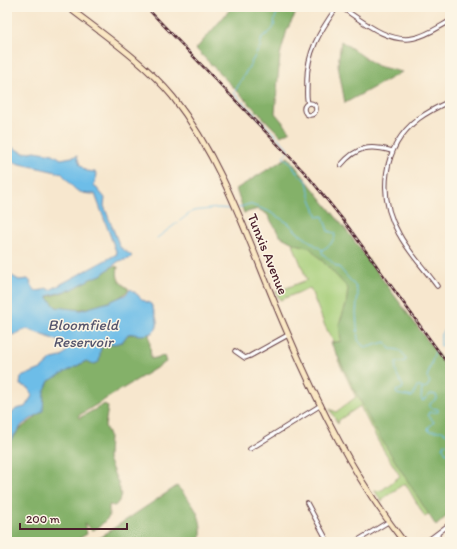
<svg xmlns="http://www.w3.org/2000/svg" width="457" height="549" viewBox="0 0 457 549" font-family="Itim,sans-serif">
<style>
.green{fill:#a6ce79;stroke:#787652}
.forest{fill:#84b169;stroke:#67684a}
.water{fill:#6dbde8;stroke:#5c6e8a}
.lines{fill:none;stroke-linecap:round;stroke-linejoin:round}
.stream{stroke:#6dbde8;stroke-width:1}
.street-casing{stroke:#643d43;stroke-width:5.5}
.secondary-casing{stroke:#643d43;stroke-width:7}
.street{stroke:#fff;stroke-width:3.5}
.secondary{stroke:#fae7c3;stroke-width:5}
.rail-casing{stroke:#4a1f2b;stroke-width:2.5}
.rail{stroke:#fcf5e5;stroke-width:1;stroke-dasharray:3;stroke-linecap:butt}
.labels{text-anchor:middle;stroke-width:3;stroke-linejoin:round;paint-order:stroke}
.street-label{font-size:14px;fill:#4a1f2b;stroke:#fcf5e5}
.water-label{font-size:15px;font-style:italic;fill:#56566d;stroke:#fcf5e5}
</style>
<rect width="100%" height="100%" fill="#fcf5e5"/>
<filter id="ink" filterUnits="userSpaceOnUse"><feTurbulence type="fractalNoise" baseFrequency=".025" numOctaves="2"/><feDisplacementMap in="SourceGraphic" scale="8" xChannelSelector="R" yChannelSelector="G"/><feConvolveMatrix kernelMatrix="1 2 1 2 8 2 1 2 1" color-interpolation-filters="sRGB"/></filter>
<filter id="wash" filterUnits="userSpaceOnUse"><feTurbulence type="fractalNoise" baseFrequency=".012" numOctaves="4" result="noise"/><feDisplacementMap in="SourceGraphic" scale="16" xChannelSelector="R" yChannelSelector="G"/><feGaussianBlur stdDeviation="0.9" result="paint"/><feColorMatrix in="noise" values="0 0 0 0 0 0 0 0 0 0 0 0 0 0 0 0 0 1.4 0 .05"/><feComposite in="paint" operator="in"/></filter>
<g filter="url(#wash)">
<rect width="100%" height="100%" fill="#f7e7ce"/>
<!-- green -->
<path class="green" d="M 302,190 L 450,500 L 425,517 L 405,483 L 384,498 L 382,502 L 375,491 L 382,490 L 400,476 L 378,441 L 360,406 L 339,420 L 338,424 L 330,409 L 336,412 L 356,397 L 338,360 L 342,358 L 325,326 L 310,288 L 280,300 L 276,292 L 307,280 L 276,201 Z"/>
<!-- forest -->
<path class="forest" d="M 232,7 L 299,7 L 287,30 L 280,55 L 275,113 L 290,131 L 281,136 L 196,49 Z
M 341,41 L 377,66 L 402,72 L 345,103 L 338,65 Z
M 288,157 L 347,231 L 450,371 L 450,513 L 436,526 L 373,426 L 331,343 L 341,341 L 339,324 L 346,305 L 348,288 L 310,248 L 293,243 L 280,236 L 267,214 L 258,209 L 244,213 L 236,189 Z
M 113,266 L 118,267 C 116,280 119,282 129,289 C 119,304 72,315 56,307 C 53,305 50,300 47,297 L 73,289 L 90,278 L 101,275 Z
M 149,332 L 151,359 L 164,356 L 166,362 L 78,416 L 79,418 L 105,404 L 108,407 L 105,426 L 109,436 L 108,459 L 118,483 L 121,495 L 119,501 L 115,506 L 109,505 L 109,517 L 99,527 L 92,530 L 84,523 L 87,534 L 73,542 L 7,542 L 7,428 L 14,437 C 21,424 34,422 38,414 C 43,405 42,396 45,387 C 52,373 74,369 86,361 L 90,363 L 99,355 L 100,347 L 122,342 L 128,334 L 145,334 Z
M 177,486 C 193,504 205,517 200,542 L 93,542 Z"/>
<!-- water -->
<path class="water" d="M 7,145 L 24,153 L 35,151 L 53,154 L 61,159 L 77,156 L 80,165 L 86,171 L 95,172 L 97,175 L 94,185 L 105,198 L 104,206 L 120,247 L 132,256 L 129,259 L 119,261 L 101,275 L 90,279 L 73,289 L 51,295 L 48,296 L 48,298 L 56,307 L 81,310 L 109,302 L 125,295 L 131,289 L 143,300 L 151,304 C 157,318 165,334 141,335 C 136,335 132,333 128,334 L 122,342 L 101,347 L 99,362 L 94,364 L 86,361 L 49,381 L 44,392 L 43,411 L 22,425 L 11,440 L 9,439 L 12,433 L 7,428 L 7,418 L 16,409 L 25,407 L 32,396 L 29,388 L 20,385 L 21,377 L 41,369 L 52,359 L 61,357 L 67,351 L 59,341 L 27,329 L 13,335 L 9,333 L 10,325 L 13,322 L 7,318 L 7,273 L 19,280 L 28,279 L 31,282 L 30,284 L 36,291 L 43,290 L 46,288 L 50,290 L 117,254 L 95,194 C 71,194 75,186 61,173 L 16,163 L 7,157 Z"/>
<g class="lines">
<!-- stream -->
<path class="stream" d="M 282,7 C 281,9 279,10 278,12 C 270,24 281,27 262,37 L 260,47 L 234,93 L 287,147 L 288,151 L 283,157 L 290,162 L 298,174 L 307,181 L 310,196 L 318,217 L 323,216 L 328,231 L 334,233 L 335,237 L 330,245 L 322,250 L 322,253 L 336,266 L 339,267 L 356,287 L 358,294 L 356,313 L 358,340 L 363,346 L 368,347 L 385,342 L 390,349 C 399,349 403,351 406,360 L 403,362 L 397,362 C 393,371 399,378 403,386 L 402,389 L 396,391 L 397,394 L 412,397 L 417,387 L 421,387 L 422,389 L 421,399 L 423,401 L 431,394 L 436,395 L 437,398 L 430,404 L 430,408 L 438,409 L 438,412 L 429,412 L 428,415 L 434,422 L 428,428 L 429,431 L 442,431 L 450,436
M 238,208 L 249,204 L 268,211 L 288,223 L 298,233 L 322,250
M 157,238 L 193,211 L 218,208 L 233,209
M 441,346 L 441,334 L 450,323
M 422,389 L 427,387 L 430,382 L 427,377 L 435,352
M 450,444 L 444,444 L 443,448 L 446,453 L 450,452"/>
</g>
</g>
<g filter="url(#ink)">
<g class="lines">
<!-- street casing -->
<g class="street-casing">
<path id="street" d="M 341,7 C 361,20 388,44 414,38 C 426,36 439,27 450,21
M304 109a6 6 0 1 1 12 0a6 6 0 1 1-12 0Z
M 308,103 C 306,97 307,90 307,84 C 306,53 320,31 337,7
M 341,165 C 357,146 370,145 392,151
M 437,286 C 425,269 409,253 399,234 C 377,196 382,147 418,119 C 428,112 439,106 450,101
M 235,351 L 245,358 L 250,356 L 288,335
M 250,449 L 321,405
M 307,503 L 328,542
M 355,542 L 388,522
M 426,542 L 450,524
M 433,542 L 438,535"/>
</g>
<!-- secondary casing -->
<g class="secondary-casing">
<path id="secondary" d="M 68,7 C 104,35 144,62 173,97 C 228,168 252,253 288,334 C 319,407 355,479 404,542"/>
</g>
<!-- street -->
<use href="#street" class="street"/>
<!-- secondary -->
<use href="#secondary" class="secondary"/>
<!-- rail casing -->
<g class="rail-casing">
<path id="rail" d="M 146,7 L 307,175 L 344,221 L 450,367"/>
</g>
<!-- rail -->
<use href="#rail" class="rail"/>
</g>
</g>
<g class="labels">
<!-- street labels -->
<g class="street-label">
<text transform="translate(268 254) rotate(68)" y="5">Tunxis Avenue</text>
</g>
<!-- water labels -->
<g class="water-label">
<text x="83" y="330">Bloomfield<tspan x="83" dy="17">Reservoir</tspan></text>
</g>
</g>
<!-- margin -->
<rect width="457" height="549" fill="none" stroke="#fcf5e5" stroke-width="24"/>
<!-- scale -->
<path d="M20 523v6h107v-6" fill="none" stroke="#4a1f2b" stroke-width="2"/>
<text x="26" y="523" font-size="12" fill="#4a1f2b" stroke="#fcf5e5" stroke-width="3" paint-order="stroke">200 m</text>
</svg>
